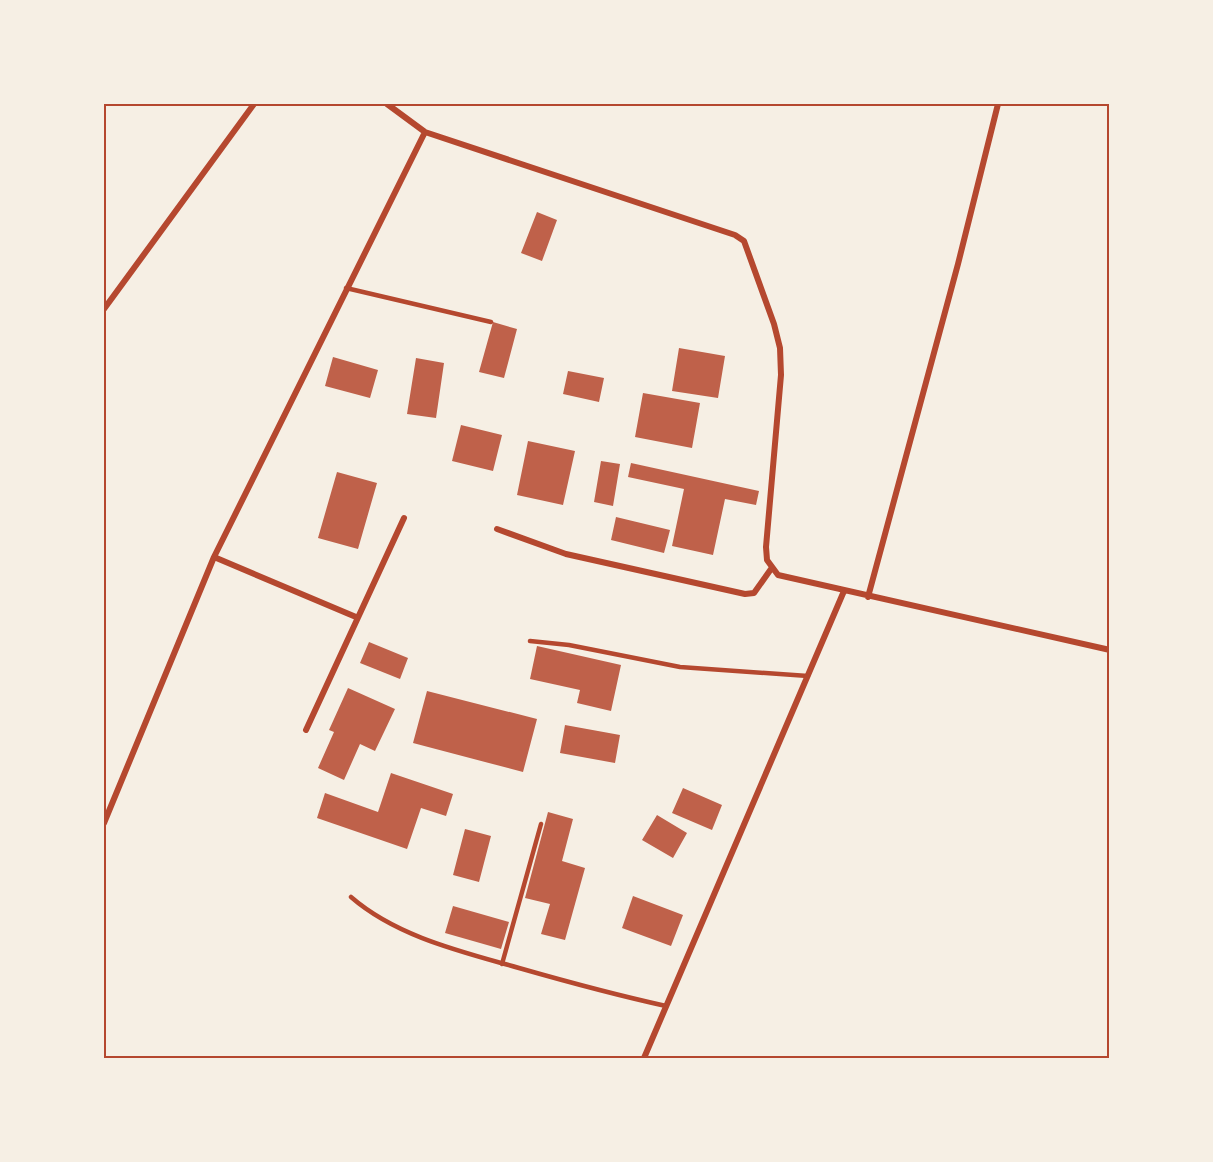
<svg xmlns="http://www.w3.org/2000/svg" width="1213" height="1162" viewBox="0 0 1213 1162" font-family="'PT Sans',sans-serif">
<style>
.building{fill:#bf614a}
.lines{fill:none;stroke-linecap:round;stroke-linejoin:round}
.service{stroke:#b5482f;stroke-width:4.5}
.minor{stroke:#b5482f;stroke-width:6}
.neatline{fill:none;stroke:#b5482f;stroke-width:2}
</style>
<rect width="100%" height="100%" fill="#f6efe4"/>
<!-- building -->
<path class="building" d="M 537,212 L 557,220 L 542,261 L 521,253 Z
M 493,322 L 517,329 L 504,378 L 479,372 Z
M 679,348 L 725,356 L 718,398 L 672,391 Z
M 333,357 L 378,370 L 370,398 L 325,386 Z
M 416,358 L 444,363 L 436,418 L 407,414 Z
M 568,371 L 604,378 L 599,402 L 563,394 Z
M 643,393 L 700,403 L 692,448 L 635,437 Z
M 461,425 L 502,435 L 493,471 L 452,461 Z
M 528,441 L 575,451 L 563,505 L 517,495 Z
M 601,461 L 620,464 L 613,506 L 594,502 Z
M 631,463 L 759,491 L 756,505 L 725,499 L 713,555 L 672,546 L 684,489 L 628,477 Z
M 337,472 L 377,483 L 358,549 L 318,538 Z
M 616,517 L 670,530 L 664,553 L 611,540 Z
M 369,642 L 408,658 L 400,679 L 360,663 Z
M 537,646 L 621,665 L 611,711 L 577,703 L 580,690 L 530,679 Z
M 348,688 L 395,709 L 375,751 L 360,744 L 344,780 L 318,768 L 334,732 L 329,730 Z
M 427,691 L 537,719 L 523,772 L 413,743 Z
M 565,725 L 620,735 L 615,763 L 560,753 Z
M 391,773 L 453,794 L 446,816 L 421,808 L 407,849 L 317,818 L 325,793 L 378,812 Z
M 683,788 L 722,805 L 712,830 L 672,813 Z
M 548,812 L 573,819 L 562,861 L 585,868 L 565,940 L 541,934 L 550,904 L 525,898 Z
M 657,815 L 687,833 L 673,858 L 642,840 Z
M 465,829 L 491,836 L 479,882 L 453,875 Z
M 633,896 L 683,915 L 671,946 L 622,928 Z
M 453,906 L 509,922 L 501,949 L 445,933 Z"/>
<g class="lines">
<!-- service -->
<path class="service" d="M 346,288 L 491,322
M 530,641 L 569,645 L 680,667 L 808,676
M 351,897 C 397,937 463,952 519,968 C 568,982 616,995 666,1006
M 502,964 L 541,824"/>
<!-- minor -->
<path class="minor" d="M 387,104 L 425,132 L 735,235 L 744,241 L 774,324 L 780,348 L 781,375 L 766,547 L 767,560 L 778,575 L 1110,650
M 104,309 L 254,104
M 497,529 L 566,554 L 745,594 L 754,593 L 771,569
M 214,557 L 356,617
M 868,597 L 958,264 L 998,104
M 306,730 L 404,518
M 104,823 L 214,557 L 425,132
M 644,1058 L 844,591"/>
</g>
<!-- border -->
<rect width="1213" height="1162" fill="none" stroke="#f6efe4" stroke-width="210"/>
<rect x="105" y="105" width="1003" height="952" class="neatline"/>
</svg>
